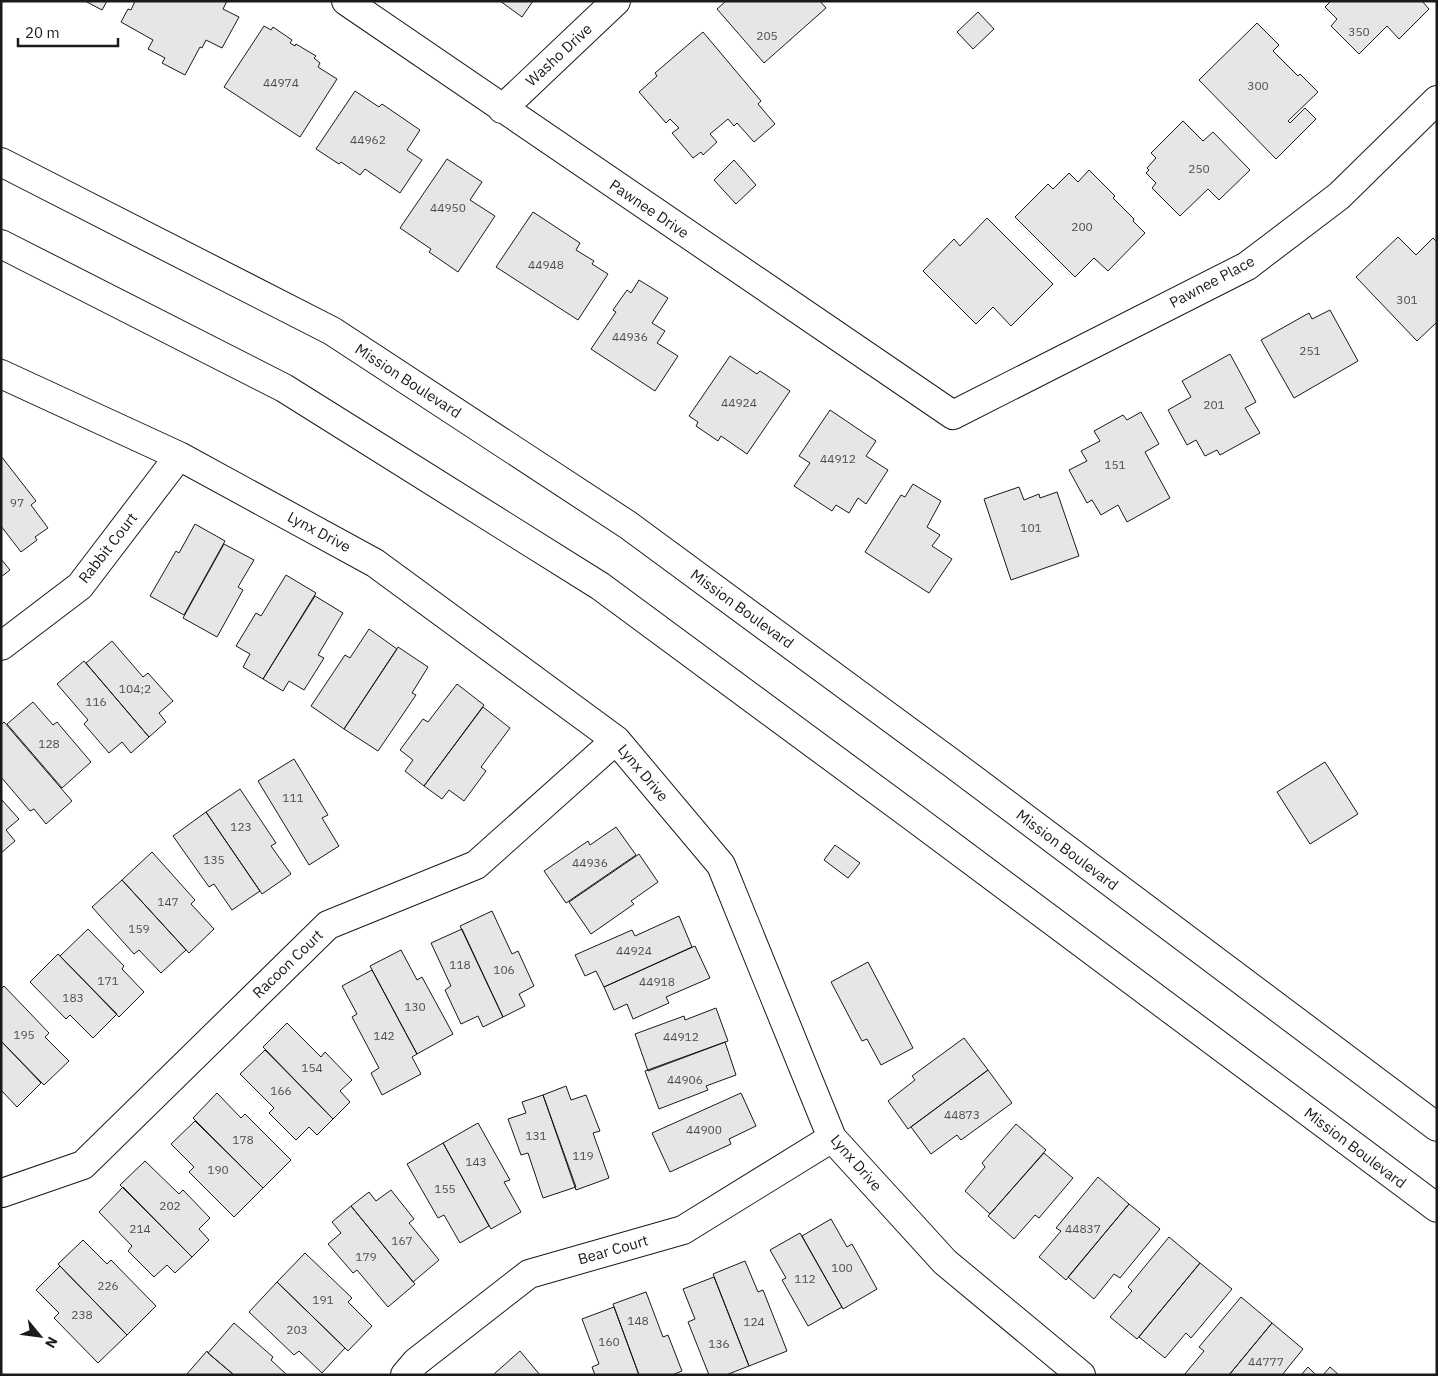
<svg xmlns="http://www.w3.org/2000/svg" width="1438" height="1376" viewBox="0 0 1438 1376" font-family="'IBM Plex Sans',sans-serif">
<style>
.building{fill:#e6e6e6;stroke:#1a1a1a}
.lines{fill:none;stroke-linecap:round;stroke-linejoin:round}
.minor-casing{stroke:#1a1a1a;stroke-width:30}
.major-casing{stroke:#1a1a1a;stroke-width:30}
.minor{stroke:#fff;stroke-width:28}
.major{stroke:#fff;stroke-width:28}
.labels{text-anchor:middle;stroke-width:4;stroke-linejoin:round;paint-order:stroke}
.number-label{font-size:12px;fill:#4d4d4d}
.street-label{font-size:15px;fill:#1a1a1a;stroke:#fff}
</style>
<rect width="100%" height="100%" fill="#fff"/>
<!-- building -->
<path class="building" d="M 85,1 L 107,1 L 102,10 Z
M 135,1 L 227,1 L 223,9 L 239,17 L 222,48 L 206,40 L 202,48 L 200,47 L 185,75 L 162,63 L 165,58 L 148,49 L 153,40 L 121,22 L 128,9 L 131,10 Z
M 500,1 L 533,1 L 522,17 Z
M 726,1 L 820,1 L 826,8 L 764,63 L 717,9 Z
M 1331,1 L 1422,1 L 1429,9 L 1399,39 L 1387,26 L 1359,54 L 1331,26 L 1337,19 L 1325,7 Z
M 978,12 L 994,29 L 973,49 L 957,32 Z
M 1257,23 L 1279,45 L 1273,51 L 1298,76 L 1300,74 L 1318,92 L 1288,121 L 1290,123 L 1305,108 L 1316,119 L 1276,159 L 1199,80 Z
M 264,26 L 271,30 L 273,27 L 292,40 L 290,43 L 295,46 L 296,44 L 316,56 L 314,58 L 320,63 L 318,67 L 337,79 L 300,137 L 224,87 Z
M 703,32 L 761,101 L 758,104 L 775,124 L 754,142 L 737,123 L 734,126 L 728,119 L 710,134 L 717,142 L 703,155 L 701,152 L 693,158 L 672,133 L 679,128 L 670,119 L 666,123 L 639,92 L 657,76 L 655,73 Z
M 355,91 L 379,107 L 382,104 L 420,130 L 407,150 L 422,160 L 400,193 L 365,169 L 360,175 L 341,162 L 339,164 L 316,149 Z
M 1183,121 L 1203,141 L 1213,132 L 1250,170 L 1219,200 L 1208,189 L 1180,216 L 1152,188 L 1156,183 L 1146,173 L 1149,170 L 1147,168 L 1156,158 L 1151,153 Z
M 447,159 L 482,182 L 470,200 L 495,216 L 458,272 L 429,252 L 431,249 L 400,228 Z
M 734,160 L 756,185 L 736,204 L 714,180 Z
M 1089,170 L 1115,196 L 1113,198 L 1134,219 L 1133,221 L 1145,233 L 1108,271 L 1094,258 L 1075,277 L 1015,217 L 1048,184 L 1053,189 L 1069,173 L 1078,182 Z
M 533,212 L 580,243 L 576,250 L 594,261 L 592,264 L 608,274 L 578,320 L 496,267 Z
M 987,218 L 1053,284 L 1011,326 L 993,307 L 976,324 L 923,271 L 954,239 L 960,246 Z
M 1398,237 L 1416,255 L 1433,238 L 1437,242 L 1437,322 L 1417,341 L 1356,277 Z
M 639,280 L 668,298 L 652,323 L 665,331 L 657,343 L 678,356 L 655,391 L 591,349 L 616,312 L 613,310 L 627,290 L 631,293 Z
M 1330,310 L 1358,361 L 1294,398 L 1261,340 L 1309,313 L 1312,319 Z
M 1230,354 L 1256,402 L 1245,408 L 1260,433 L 1220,455 L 1217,450 L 1205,456 L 1196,440 L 1187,445 L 1168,410 L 1191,397 L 1182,381 Z
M 730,356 L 757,374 L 760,371 L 790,391 L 747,454 L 721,436 L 718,441 L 696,426 L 698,422 L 689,416 Z
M 830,410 L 876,441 L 866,456 L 888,470 L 866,504 L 858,498 L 849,513 L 836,505 L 832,511 L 794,486 L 810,463 L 799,456 Z
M 1141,412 L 1159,444 L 1145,452 L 1170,498 L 1127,522 L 1118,505 L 1101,515 L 1092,500 L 1087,503 L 1069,470 L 1087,461 L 1081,451 L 1100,441 L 1094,431 L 1123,415 L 1127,420 Z
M 1,456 L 36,501 L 31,505 L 48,528 L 35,537 L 37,540 L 21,552 L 1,526 Z
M 913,484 L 941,501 L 927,527 L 940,535 L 932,546 L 952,559 L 929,593 L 865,552 L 901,495 L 905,497 Z
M 1019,487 L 1024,500 L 1039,494 L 1040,498 L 1057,492 L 1079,556 L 1011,580 L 984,499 Z
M 195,524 L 225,541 L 184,615 L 150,596 L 176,551 L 179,553 Z
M 224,544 L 254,560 L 238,587 L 243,590 L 217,637 L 183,618 Z
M 1,559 L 10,570 L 1,577 Z
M 286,575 L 316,593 L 263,679 L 243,667 L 250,654 L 236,646 L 256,613 L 261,616 Z
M 315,596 L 343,613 L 318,655 L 324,658 L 304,690 L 289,681 L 283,691 L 263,679 Z
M 369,629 L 397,649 L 344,729 L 311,706 L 345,655 L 350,658 Z
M 112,641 L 143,677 L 148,673 L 173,701 L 159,713 L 166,722 L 149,737 L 86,663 Z
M 398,647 L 428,667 L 412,693 L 416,695 L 378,751 L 344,729 Z
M 84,661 L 149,737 L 131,753 L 122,742 L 109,753 L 84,724 L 88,720 L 57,684 Z
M 457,684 L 484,705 L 424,786 L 405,771 L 413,760 L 400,750 L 423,719 L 428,722 Z
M 33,702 L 53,725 L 57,722 L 91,762 L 62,788 L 7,724 Z
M 483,707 L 510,728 L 481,767 L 486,771 L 464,801 L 449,790 L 442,799 L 424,786 Z
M 4,722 L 72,801 L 46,824 L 34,809 L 30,811 L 1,777 L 1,725 Z
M 294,759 L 328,815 L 322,818 L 339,846 L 309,865 L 258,781 Z
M 1325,762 L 1358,814 L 1310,844 L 1277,792 Z
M 240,789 L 276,843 L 271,846 L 291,874 L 262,894 L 206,812 Z
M 1,799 L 19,819 L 6,830 L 15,841 L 1,853 Z
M 206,812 L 260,891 L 232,910 L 214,884 L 209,887 L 173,836 Z
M 616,827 L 636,855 L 566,903 L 544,871 L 588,841 L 590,845 Z
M 835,845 L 860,863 L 848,878 L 824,860 Z
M 152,852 L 195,900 L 191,904 L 214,929 L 189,953 L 122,880 Z
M 639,854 L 658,882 L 631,901 L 634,904 L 591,934 L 569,902 Z
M 122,880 L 186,950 L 161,973 L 139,950 L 134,954 L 92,907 Z
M 492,911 L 512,954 L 518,951 L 534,986 L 519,994 L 525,1006 L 503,1017 L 460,926 Z
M 679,916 L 692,947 L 604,987 L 596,971 L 585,976 L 575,955 L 632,930 L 635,936 Z
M 88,929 L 124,966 L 122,969 L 144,992 L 119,1017 L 60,956 Z
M 462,929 L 503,1017 L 483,1027 L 478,1016 L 461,1024 L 445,990 L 451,986 L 431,943 Z
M 695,946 L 710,978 L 666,997 L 669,1003 L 633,1019 L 627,1004 L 614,1010 L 604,987 Z
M 401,950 L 417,980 L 422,977 L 453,1034 L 417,1054 L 370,966 Z
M 58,954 L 117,1014 L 93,1038 L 70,1015 L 66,1019 L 30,982 Z
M 868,962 L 913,1048 L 881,1065 L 867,1039 L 862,1041 L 831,982 Z
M 372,970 L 417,1054 L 412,1057 L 421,1074 L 382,1095 L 371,1073 L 379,1068 L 352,1017 L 357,1014 L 342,986 Z
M 4,986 L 49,1033 L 45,1037 L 69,1061 L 44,1085 L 1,1041 L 1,989 Z
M 716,1008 L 728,1041 L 648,1071 L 635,1034 L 684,1016 L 685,1020 Z
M 287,1023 L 321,1057 L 325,1052 L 352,1080 L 340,1091 L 350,1102 L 333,1119 L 263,1047 Z
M 964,1038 L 988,1070 L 908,1129 L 888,1101 L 915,1080 L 912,1076 Z
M 1,1041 L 41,1083 L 17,1107 L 1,1090 Z
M 725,1042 L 736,1075 L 706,1086 L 708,1090 L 659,1109 L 645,1071 Z
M 265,1050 L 333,1119 L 317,1135 L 309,1127 L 296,1140 L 269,1113 L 274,1108 L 240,1074 Z
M 988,1070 L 1012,1103 L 961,1140 L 957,1135 L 931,1154 L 911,1127 Z
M 566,1086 L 571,1100 L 586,1095 L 600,1131 L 593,1133 L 609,1178 L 576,1190 L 543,1095 Z
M 217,1093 L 241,1118 L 245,1114 L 291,1160 L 263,1188 L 193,1118 Z
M 741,1093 L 756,1126 L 729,1139 L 731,1144 L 670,1172 L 652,1133 Z
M 543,1095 L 576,1187 L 543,1198 L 528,1153 L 521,1155 L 508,1119 L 526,1113 L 522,1102 Z
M 195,1121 L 263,1188 L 234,1217 L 189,1172 L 194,1167 L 171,1144 Z
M 478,1123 L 510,1180 L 504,1182 L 521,1212 L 491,1229 L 443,1143 Z
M 1016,1124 L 1046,1150 L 990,1214 L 965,1191 L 985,1167 L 982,1163 Z
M 443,1143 L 489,1226 L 460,1243 L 444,1215 L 438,1218 L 407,1164 Z
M 1044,1153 L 1073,1178 L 1039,1218 L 1035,1215 L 1014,1239 L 988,1216 Z
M 145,1161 L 179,1194 L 183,1190 L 210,1218 L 199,1229 L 209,1240 L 192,1257 L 120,1185 Z
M 1098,1177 L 1129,1204 L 1066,1280 L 1039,1257 L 1061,1231 L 1056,1228 Z
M 123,1187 L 192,1257 L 175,1273 L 167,1265 L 154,1277 L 128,1251 L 132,1246 L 99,1212 Z
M 391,1190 L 414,1219 L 409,1223 L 439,1260 L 413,1282 L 351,1206 L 369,1192 L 376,1201 Z
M 1129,1204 L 1160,1229 L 1120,1278 L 1114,1274 L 1094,1299 L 1068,1277 Z
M 351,1206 L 415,1284 L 388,1307 L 357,1270 L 353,1273 L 328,1244 L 341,1233 L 332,1222 Z
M 831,1219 L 847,1247 L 852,1244 L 877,1289 L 843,1309 L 802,1236 Z
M 800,1233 L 842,1307 L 808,1326 L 782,1280 L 786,1278 L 770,1250 Z
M 1169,1237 L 1200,1263 L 1137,1339 L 1110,1317 L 1132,1291 L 1128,1287 Z
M 83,1240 L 107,1264 L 111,1260 L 156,1306 L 127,1335 L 58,1264 Z
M 305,1253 L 352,1298 L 348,1302 L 372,1326 L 348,1351 L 277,1282 Z
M 745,1261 L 758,1292 L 763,1290 L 787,1351 L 749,1366 L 713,1274 Z
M 1200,1263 L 1232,1289 L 1191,1338 L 1186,1333 L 1165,1358 L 1139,1337 Z
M 60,1266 L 127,1335 L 98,1363 L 54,1318 L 59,1313 L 36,1290 Z
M 714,1277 L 749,1366 L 726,1375 L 709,1375 L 688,1322 L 695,1319 L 683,1289 Z
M 277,1282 L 345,1348 L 322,1373 L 299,1351 L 294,1355 L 249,1312 Z
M 646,1292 L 663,1337 L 668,1335 L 682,1371 L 672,1375 L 639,1375 L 613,1304 Z
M 1241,1297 L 1272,1323 L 1229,1375 L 1184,1375 L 1204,1351 L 1199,1347 Z
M 614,1307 L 639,1375 L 595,1375 L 592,1367 L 599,1364 L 582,1319 Z
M 234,1323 L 273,1357 L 271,1360 L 287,1375 L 234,1375 L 208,1353 Z
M 1272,1323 L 1303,1349 L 1282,1375 L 1229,1375 Z
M 207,1351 L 208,1353 L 234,1375 L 186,1375 Z
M 520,1351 L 540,1375 L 494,1375 L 494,1374 Z
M 1308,1367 L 1316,1375 L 1301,1375 Z
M 1330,1367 L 1339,1375 L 1323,1375 Z"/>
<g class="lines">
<!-- minor casing -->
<g class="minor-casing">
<path id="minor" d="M 346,1 L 953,415 L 1247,266 L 1339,196 L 1437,100
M 502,109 L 616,1
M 1,374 L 179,456 L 375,563 L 616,740 L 721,865 L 832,1138 L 945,1262 L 1081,1375
M 1,646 L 80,586 L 179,456
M 2,1193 L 83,1165 L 328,925 L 476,865 L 616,740
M 405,1375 L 416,1362 L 529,1274 L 683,1230 L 832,1138"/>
</g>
<!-- major casing -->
<g class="major-casing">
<path id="major" d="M 1,162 L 332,331 L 628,525 L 953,764 L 1437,1127
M 1,244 L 284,388 L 600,586 L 913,817 L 1437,1208"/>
</g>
<!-- minor -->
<use href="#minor" class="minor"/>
<!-- major -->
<use href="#major" class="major"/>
</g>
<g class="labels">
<!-- number labels -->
<g class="number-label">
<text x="1359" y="36">350</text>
<text x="767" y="40">205</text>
<text x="281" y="87">44974</text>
<text x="1258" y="90">300</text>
<text x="368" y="144">44962</text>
<text x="1199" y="173">250</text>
<text x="448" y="212">44950</text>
<text x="1082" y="231">200</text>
<text x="546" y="269">44948</text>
<text x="1407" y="304">301</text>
<text x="630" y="341">44936</text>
<text x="1310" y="355">251</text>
<text x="739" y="407">44924</text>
<text x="1214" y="409">201</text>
<text x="838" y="463">44912</text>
<text x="1115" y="469">151</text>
<text x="17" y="507">97</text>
<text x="1031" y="532">101</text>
<text x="135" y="693">104;2</text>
<text x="96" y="706">116</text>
<text x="49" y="748">128</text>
<text x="293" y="802">111</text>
<text x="241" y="831">123</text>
<text x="214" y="864">135</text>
<text x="590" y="867">44936</text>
<text x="168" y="906">147</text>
<text x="139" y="933">159</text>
<text x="634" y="955">44924</text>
<text x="460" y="969">118</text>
<text x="504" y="974">106</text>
<text x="108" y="985">171</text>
<text x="657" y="986">44918</text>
<text x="73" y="1002">183</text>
<text x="415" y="1011">130</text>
<text x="24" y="1039">195</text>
<text x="384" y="1040">142</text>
<text x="681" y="1041">44912</text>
<text x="312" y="1072">154</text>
<text x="685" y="1084">44906</text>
<text x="281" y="1095">166</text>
<text x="962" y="1119">44873</text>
<text x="704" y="1134">44900</text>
<text x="536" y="1140">131</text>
<text x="243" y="1144">178</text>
<text x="583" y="1160">119</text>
<text x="476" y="1166">143</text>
<text x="218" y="1174">190</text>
<text x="445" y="1193">155</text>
<text x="170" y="1210">202</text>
<text x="140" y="1233">214</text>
<text x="1083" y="1233">44837</text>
<text x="402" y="1245">167</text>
<text x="366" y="1261">179</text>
<text x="842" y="1272">100</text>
<text x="805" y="1283">112</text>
<text x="108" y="1290">226</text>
<text x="323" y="1304">191</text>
<text x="82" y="1319">238</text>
<text x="638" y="1325">148</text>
<text x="754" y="1326">124</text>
<text x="297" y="1334">203</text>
<text x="609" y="1346">160</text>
<text x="719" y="1348">136</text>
<text x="1266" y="1366">44777</text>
</g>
<!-- street labels -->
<g class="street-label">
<text transform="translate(559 55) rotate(-43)" y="5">Washo Drive</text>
<text transform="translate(649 209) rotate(34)" y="5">Pawnee Drive</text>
<text transform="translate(1212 282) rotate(-28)" y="5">Pawnee Place</text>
<text transform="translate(408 381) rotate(33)" y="5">Mission Boulevard</text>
<text transform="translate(319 532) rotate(28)" y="5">Lynx Drive</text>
<text transform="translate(108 548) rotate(-52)" y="5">Rabbit Court</text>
<text transform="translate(742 609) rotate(36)" y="5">Mission Boulevard</text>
<text transform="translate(643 773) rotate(50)" y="5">Lynx Drive</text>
<text transform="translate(1067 850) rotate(37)" y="5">Mission Boulevard</text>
<text transform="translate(288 964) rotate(-44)" y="5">Racoon Court</text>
<text transform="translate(1355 1148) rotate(37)" y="5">Mission Boulevard</text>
<text transform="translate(856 1163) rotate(49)" y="5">Lynx Drive</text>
<text transform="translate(613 1250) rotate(-16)" y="5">Bear Court</text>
</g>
</g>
<!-- border -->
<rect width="1438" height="1376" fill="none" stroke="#1a1a1a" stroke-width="5"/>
<!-- north arrow -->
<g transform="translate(40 1336) rotate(119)" stroke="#ffffff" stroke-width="4" paint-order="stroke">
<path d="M0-4L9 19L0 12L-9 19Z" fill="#1a1a1a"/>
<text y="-8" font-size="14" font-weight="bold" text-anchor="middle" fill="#1a1a1a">N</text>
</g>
<!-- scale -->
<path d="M18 38v8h100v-8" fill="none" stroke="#1a1a1a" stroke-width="2.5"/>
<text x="25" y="38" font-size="15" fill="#1a1a1a" stroke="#ffffff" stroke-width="4" paint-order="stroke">20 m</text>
</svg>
